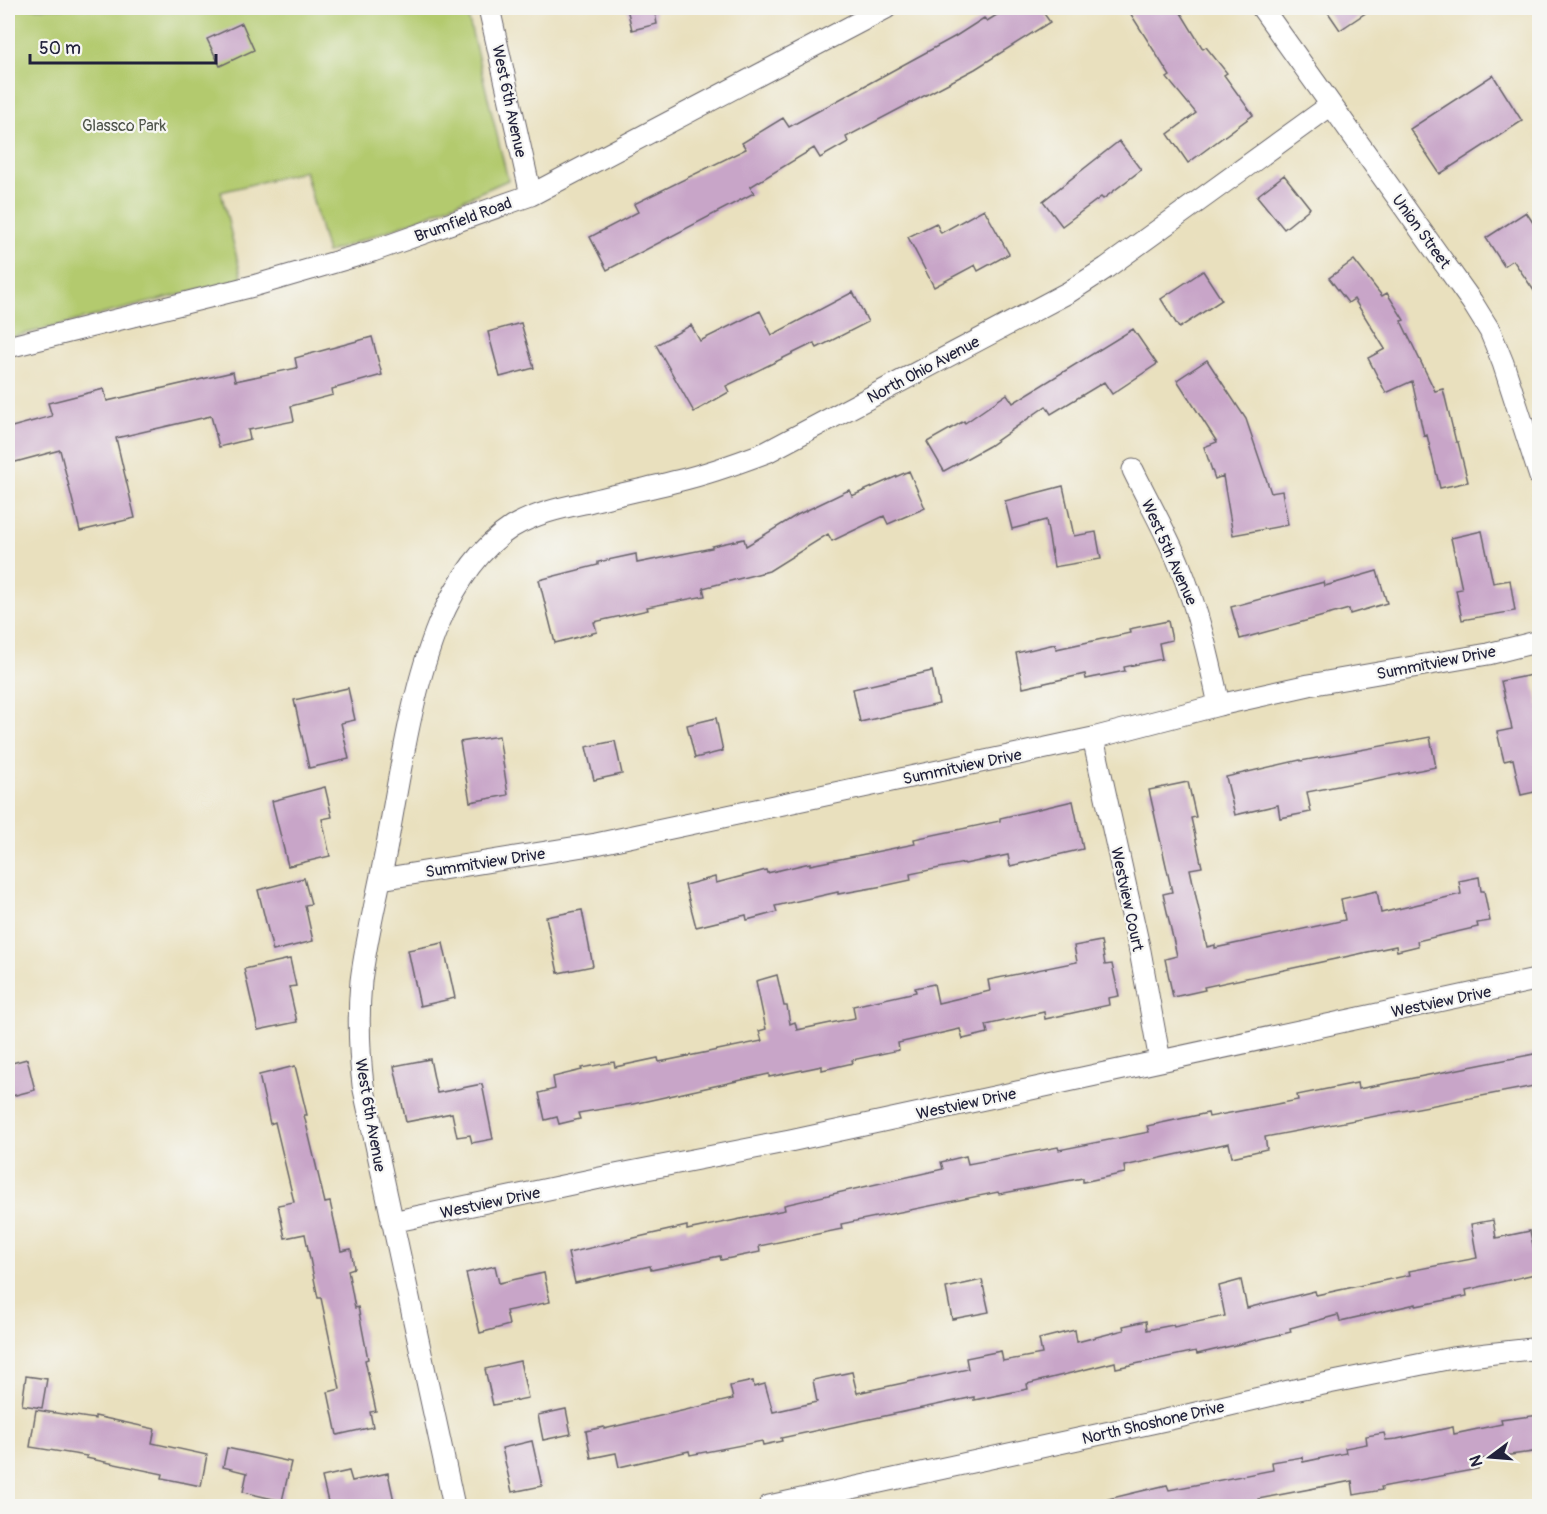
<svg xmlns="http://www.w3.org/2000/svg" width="1547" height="1514" viewBox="0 0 1547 1514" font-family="Pangolin,sans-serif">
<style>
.green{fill:#b3ca6e;stroke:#6a7654;stroke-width:1.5}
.building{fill:#c8a5c8}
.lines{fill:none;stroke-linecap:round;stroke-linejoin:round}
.minor-casing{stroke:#686469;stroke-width:23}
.minor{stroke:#fff;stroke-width:21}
.labels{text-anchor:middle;stroke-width:4.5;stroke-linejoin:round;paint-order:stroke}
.street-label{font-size:16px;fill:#22223b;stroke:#f6f6f2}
.park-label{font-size:16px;fill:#4e544a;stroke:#f6f6f2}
</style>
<rect width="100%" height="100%" fill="#f6f6f2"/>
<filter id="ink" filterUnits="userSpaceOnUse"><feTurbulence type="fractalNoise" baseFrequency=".0167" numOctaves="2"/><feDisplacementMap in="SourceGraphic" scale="12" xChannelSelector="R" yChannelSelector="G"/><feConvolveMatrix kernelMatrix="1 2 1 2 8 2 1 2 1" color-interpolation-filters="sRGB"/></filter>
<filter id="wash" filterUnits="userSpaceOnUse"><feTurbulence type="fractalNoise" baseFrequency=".008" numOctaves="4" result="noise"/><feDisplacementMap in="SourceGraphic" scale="24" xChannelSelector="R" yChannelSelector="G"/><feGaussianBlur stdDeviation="1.35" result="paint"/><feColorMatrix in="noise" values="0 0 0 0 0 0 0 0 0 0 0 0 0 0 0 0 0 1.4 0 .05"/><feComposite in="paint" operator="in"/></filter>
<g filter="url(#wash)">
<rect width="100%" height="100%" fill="#e9e0be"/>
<!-- green -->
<path class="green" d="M 10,8 L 466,8 L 508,180 L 422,218 L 327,253 L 305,171 L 221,192 L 242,279 L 8,338 L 8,11 Z"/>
<g id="blocks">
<!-- building -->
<path class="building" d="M 627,8 L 654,8 L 657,24 L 632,30 Z
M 1008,8 L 1040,8 L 1050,22 L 975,69 L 846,137 L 848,142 L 820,158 L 814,148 L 750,187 L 754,193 L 607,270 L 590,237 L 638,212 L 634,204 L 746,149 L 742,143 L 783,118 L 789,127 L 956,36 L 984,18 L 987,21 Z
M 1127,8 L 1178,8 L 1203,49 L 1206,47 L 1227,73 L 1224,75 L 1253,115 L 1188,163 L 1168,134 L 1196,113 L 1167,78 L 1170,76 Z
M 1325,8 L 1373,8 L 1340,30 Z
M 242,23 L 254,50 L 220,66 L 207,39 Z
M 1493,75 L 1522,121 L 1440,174 L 1410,129 Z
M 1119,141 L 1141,170 L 1103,199 L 1101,197 L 1062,226 L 1043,201 Z
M 1284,175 L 1310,208 L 1284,229 L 1257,196 Z
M 984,209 L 1009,254 L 978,271 L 975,265 L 934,287 L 908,237 L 936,223 L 941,233 Z
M 1526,212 L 1539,232 L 1539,298 L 1513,260 L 1504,266 L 1486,238 Z
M 1354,260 L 1382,296 L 1387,293 L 1404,320 L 1401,321 L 1435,391 L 1443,389 L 1456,442 L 1458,442 L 1468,482 L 1440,488 L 1427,435 L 1424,436 L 1412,381 L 1386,393 L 1368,358 L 1385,349 L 1354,299 L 1348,303 L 1329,278 Z
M 1203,271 L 1222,300 L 1179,328 L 1161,299 Z
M 853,292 L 868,322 L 817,348 L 814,343 L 726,386 L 729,392 L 694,412 L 656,345 L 691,325 L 700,341 L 760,311 L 772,335 Z
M 521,323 L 534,368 L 500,377 L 488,332 Z
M 1133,329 L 1157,364 L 1112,394 L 1104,382 L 1051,414 L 1046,406 L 989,446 L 944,471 L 927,442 L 964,421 L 965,423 L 1007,394 L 1013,403 Z
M 372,337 L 382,375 L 332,389 L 333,395 L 291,406 L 294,421 L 248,430 L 250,439 L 219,447 L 211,416 L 116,438 L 135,518 L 80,531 L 60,450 L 8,464 L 8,428 L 52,416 L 48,403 L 104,389 L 107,401 L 233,372 L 235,381 L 297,368 L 295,358 Z
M 1207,360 L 1246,419 L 1271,493 L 1282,491 L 1288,525 L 1233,535 L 1223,476 L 1215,479 L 1204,447 L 1217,442 L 1177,380 Z
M 909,471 L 925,508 L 888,524 L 884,516 L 832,541 L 828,534 L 769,571 L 703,588 L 705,596 L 647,607 L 648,610 L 594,622 L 597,632 L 555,643 L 539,580 L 598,565 L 598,562 L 636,554 L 637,563 L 712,548 L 712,546 L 744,539 L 746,546 L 797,515 L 849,490 L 852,496 Z
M 1063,486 L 1074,536 L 1096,532 L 1101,559 L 1054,567 L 1046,520 L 1012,529 L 1005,501 Z
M 1482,531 L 1493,583 L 1510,580 L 1515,611 L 1462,620 L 1456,590 L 1462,589 L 1451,538 Z
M 1377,571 L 1387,603 L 1350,614 L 1349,609 L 1240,639 L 1231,607 L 1324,582 L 1325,586 Z
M 1168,621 L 1172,640 L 1159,643 L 1162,659 L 1124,667 L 1125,671 L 1086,679 L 1085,674 L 1023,688 L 1016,653 L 1055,644 L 1056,649 L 1130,633 L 1129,629 Z
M 932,671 L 939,704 L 860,722 L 853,689 Z
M 1532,675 L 1539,708 L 1539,791 L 1521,795 L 1513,759 L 1504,761 L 1497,732 L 1512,729 L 1501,681 Z
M 348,688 L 355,720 L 341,723 L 349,759 L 309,768 L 294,700 Z
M 716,718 L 723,751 L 695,758 L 687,725 Z
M 499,736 L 508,795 L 470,802 L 460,742 Z
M 1430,737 L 1436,767 L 1307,792 L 1311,812 L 1280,818 L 1278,805 L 1235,815 L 1226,777 L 1300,760 L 1301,761 Z
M 615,741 L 622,774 L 594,780 L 586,747 Z
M 1188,782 L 1196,817 L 1191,818 L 1202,867 L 1190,869 L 1207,947 L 1215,945 L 1215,948 L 1345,920 L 1341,899 L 1377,891 L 1381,913 L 1461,894 L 1459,881 L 1479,877 L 1481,891 L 1484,891 L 1490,921 L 1477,923 L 1478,927 L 1417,941 L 1418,946 L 1397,951 L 1396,946 L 1204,987 L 1205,990 L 1173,997 L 1165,959 L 1177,956 L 1163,894 L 1172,892 L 1149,790 Z
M 325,787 L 332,817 L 322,819 L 330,856 L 288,866 L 272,801 Z
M 1073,801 L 1083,849 L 1010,866 L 1008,855 L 965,864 L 964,863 L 910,874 L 911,880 L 883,886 L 838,894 L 838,892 L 775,906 L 777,912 L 747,920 L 746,915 L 696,927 L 685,885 L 715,877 L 716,883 L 766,870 L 767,873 L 810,863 L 810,865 L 915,844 L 914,839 L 1000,821 L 1000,818 Z
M 304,878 L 311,904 L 305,905 L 313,941 L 273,951 L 258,890 Z
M 582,910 L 593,966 L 558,973 L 546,917 Z
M 1101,941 L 1105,965 L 1112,964 L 1119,996 L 1108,998 L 1109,1005 L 1045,1019 L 1044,1012 L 986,1025 L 988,1033 L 963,1039 L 960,1029 L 898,1043 L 899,1050 L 852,1060 L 853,1063 L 822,1070 L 822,1066 L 769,1077 L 769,1074 L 633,1104 L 578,1113 L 580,1119 L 559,1124 L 557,1117 L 545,1120 L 539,1093 L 555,1089 L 553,1077 L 582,1070 L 581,1068 L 614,1062 L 615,1067 L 658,1058 L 659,1062 L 762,1041 L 759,1031 L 766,1029 L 756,981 L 777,975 L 784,1006 L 787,1006 L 790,1024 L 795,1022 L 797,1030 L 855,1018 L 853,1006 L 916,992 L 915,988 L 934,984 L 938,1003 L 990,991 L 988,980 L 1077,962 L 1074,946 Z
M 443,943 L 455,998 L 420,1006 L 408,950 Z
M 290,959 L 296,986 L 289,987 L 297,1022 L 258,1030 L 244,969 Z
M 1539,1053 L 1539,1085 L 1265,1137 L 1267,1149 L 1232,1157 L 1229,1143 L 1124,1166 L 1125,1173 L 1083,1182 L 1083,1178 L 999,1194 L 998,1192 L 841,1224 L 842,1229 L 759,1246 L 760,1252 L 721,1260 L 720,1256 L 651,1270 L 650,1266 L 575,1283 L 568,1253 L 687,1226 L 687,1230 L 785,1210 L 784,1205 L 943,1169 L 941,1162 L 966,1156 L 968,1164 L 1058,1147 L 1059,1150 L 1149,1132 L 1147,1126 L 1208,1113 L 1209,1117 L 1298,1100 L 1297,1095 L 1357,1083 L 1358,1089 Z
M 27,1059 L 35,1090 L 8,1097 L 8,1064 Z
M 430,1059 L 437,1093 L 482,1084 L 493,1139 L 472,1143 L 470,1135 L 457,1137 L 452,1113 L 406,1122 L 394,1066 Z
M 295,1066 L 307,1115 L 304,1115 L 325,1203 L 330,1202 L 341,1251 L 351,1249 L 354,1268 L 348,1270 L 355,1308 L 358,1307 L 368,1359 L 365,1360 L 376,1411 L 370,1412 L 373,1427 L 337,1435 L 328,1392 L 340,1389 L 321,1298 L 318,1298 L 305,1234 L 285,1238 L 278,1205 L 294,1202 L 275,1122 L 270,1124 L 259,1075 Z
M 1493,1220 L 1496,1238 L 1530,1231 L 1539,1273 L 1466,1290 L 1467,1296 L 1416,1306 L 1416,1304 L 1340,1321 L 1338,1315 L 1290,1328 L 1291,1332 L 1197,1354 L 1196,1351 L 1116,1368 L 1115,1362 L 1027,1384 L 1028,1389 L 974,1400 L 974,1397 L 781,1438 L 782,1441 L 763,1445 L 762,1441 L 690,1455 L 689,1451 L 619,1467 L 616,1453 L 591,1458 L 586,1431 L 604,1427 L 604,1429 L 733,1399 L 730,1386 L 753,1381 L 754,1387 L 765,1384 L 773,1412 L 817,1402 L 813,1380 L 852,1372 L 857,1393 L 968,1369 L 966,1358 L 1001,1351 L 1003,1361 L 1042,1354 L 1039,1339 L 1075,1330 L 1077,1342 L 1124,1330 L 1123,1326 L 1146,1321 L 1147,1330 L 1173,1325 L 1174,1327 L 1225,1316 L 1219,1286 L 1241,1280 L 1247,1308 L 1315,1291 L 1316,1295 L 1410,1275 L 1409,1271 L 1477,1258 L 1471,1224 Z
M 495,1266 L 499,1283 L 544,1273 L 550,1302 L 506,1311 L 509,1325 L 480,1333 L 466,1273 Z
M 982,1280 L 989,1312 L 952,1319 L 946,1288 Z
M 520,1361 L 528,1398 L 493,1405 L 485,1369 Z
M 26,1376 L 47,1379 L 42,1408 L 22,1405 Z
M 566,1409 L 571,1434 L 543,1440 L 538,1415 Z
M 36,1410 L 95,1419 L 95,1416 L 155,1429 L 152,1443 L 207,1455 L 201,1486 L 162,1478 L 163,1474 L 86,1458 L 87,1456 L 30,1447 Z
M 1539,1415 L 1539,1451 L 1476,1460 L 1478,1469 L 1381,1487 L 1382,1490 L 1354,1495 L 1352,1481 L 1258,1499 L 1259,1504 L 1248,1506 L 1109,1506 L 1108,1499 L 1167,1485 L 1169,1490 L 1273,1470 L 1272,1462 L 1302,1457 L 1303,1462 L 1346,1453 L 1345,1448 L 1367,1444 L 1366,1436 L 1384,1433 L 1386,1440 L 1397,1439 L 1453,1427 L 1454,1434 L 1502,1424 L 1501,1420 Z
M 532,1441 L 542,1486 L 512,1492 L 502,1448 Z
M 227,1448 L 291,1462 L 282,1501 L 243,1492 L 247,1473 L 223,1467 Z
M 349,1471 L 352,1481 L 388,1473 L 395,1506 L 329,1506 L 322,1477 Z"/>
</g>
</g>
<g filter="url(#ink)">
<use href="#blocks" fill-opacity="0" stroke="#686469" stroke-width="1.5"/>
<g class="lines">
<!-- minor casing -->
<g class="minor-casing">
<path id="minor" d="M 489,8 L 531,195
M 1262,8 L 1472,302 L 1490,331 L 1503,363 L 1540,477
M 8,347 L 253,286 L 373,251 L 531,195 L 886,8
M 1133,470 C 1148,501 1166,532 1179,564 C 1198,610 1209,657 1219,705
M 1093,738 L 1140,951 L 1160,1061
M 381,879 L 596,844 L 1093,738 L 1219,705 L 1309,685 L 1488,654 L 1540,641
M 392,1222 L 600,1178 L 790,1141 L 1540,979
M 454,1506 L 363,1085 C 359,1050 358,1015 361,981 C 367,933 380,886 388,839 C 401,768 412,689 439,623 C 455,586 478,549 512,527 C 534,514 560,508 584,503 C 615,495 646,489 677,481 C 708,474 738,463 767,452 L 1069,292 L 1106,268 L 1331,105
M 769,1506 L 1179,1417 L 1289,1391 L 1452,1358 L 1540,1348"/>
</g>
<!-- minor -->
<use href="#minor" class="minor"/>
</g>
</g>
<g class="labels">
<!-- street labels -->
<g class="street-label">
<text transform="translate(510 101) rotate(78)" y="6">West 6th Avenue</text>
<text transform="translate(463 219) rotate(-20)" y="6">Brumfield Road</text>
<text transform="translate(1422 231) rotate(54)" y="6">Union Street</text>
<text transform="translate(923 369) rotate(-28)" y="6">North Ohio Avenue</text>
<text transform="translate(1170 552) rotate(66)" y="6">West 5th Avenue</text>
<text transform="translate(1436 662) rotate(-11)" y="6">Summitview Drive</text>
<text transform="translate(962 766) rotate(-12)" y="6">Summitview Drive</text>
<text transform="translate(485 862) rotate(-9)" y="6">Summitview Drive</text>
<text transform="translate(1128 899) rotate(78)" y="6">Westview Court</text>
<text transform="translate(1441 1001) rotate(-12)" y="6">Westview Drive</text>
<text transform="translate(966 1103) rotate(-12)" y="6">Westview Drive</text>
<text transform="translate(371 1115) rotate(80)" y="6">West 6th Avenue</text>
<text transform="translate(490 1202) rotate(-12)" y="6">Westview Drive</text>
<text transform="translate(1153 1422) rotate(-13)" y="6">North Shoshone Drive</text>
</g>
<!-- park labels -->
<g class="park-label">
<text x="124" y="131">Glassco Park</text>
</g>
</g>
<!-- margin -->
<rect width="1547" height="1514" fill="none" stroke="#f6f6f2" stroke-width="30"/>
<!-- north arrow -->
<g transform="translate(1490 1457) rotate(254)" stroke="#f6f6f2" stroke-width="4.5" paint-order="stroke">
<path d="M0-4.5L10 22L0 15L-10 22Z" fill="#22223b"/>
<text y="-9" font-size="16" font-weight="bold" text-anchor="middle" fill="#22223b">N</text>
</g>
<!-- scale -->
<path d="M30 54v9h186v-9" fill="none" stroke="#22223b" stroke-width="3"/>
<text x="39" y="54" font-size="18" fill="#22223b" stroke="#f6f6f2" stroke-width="4.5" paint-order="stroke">50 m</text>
</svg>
